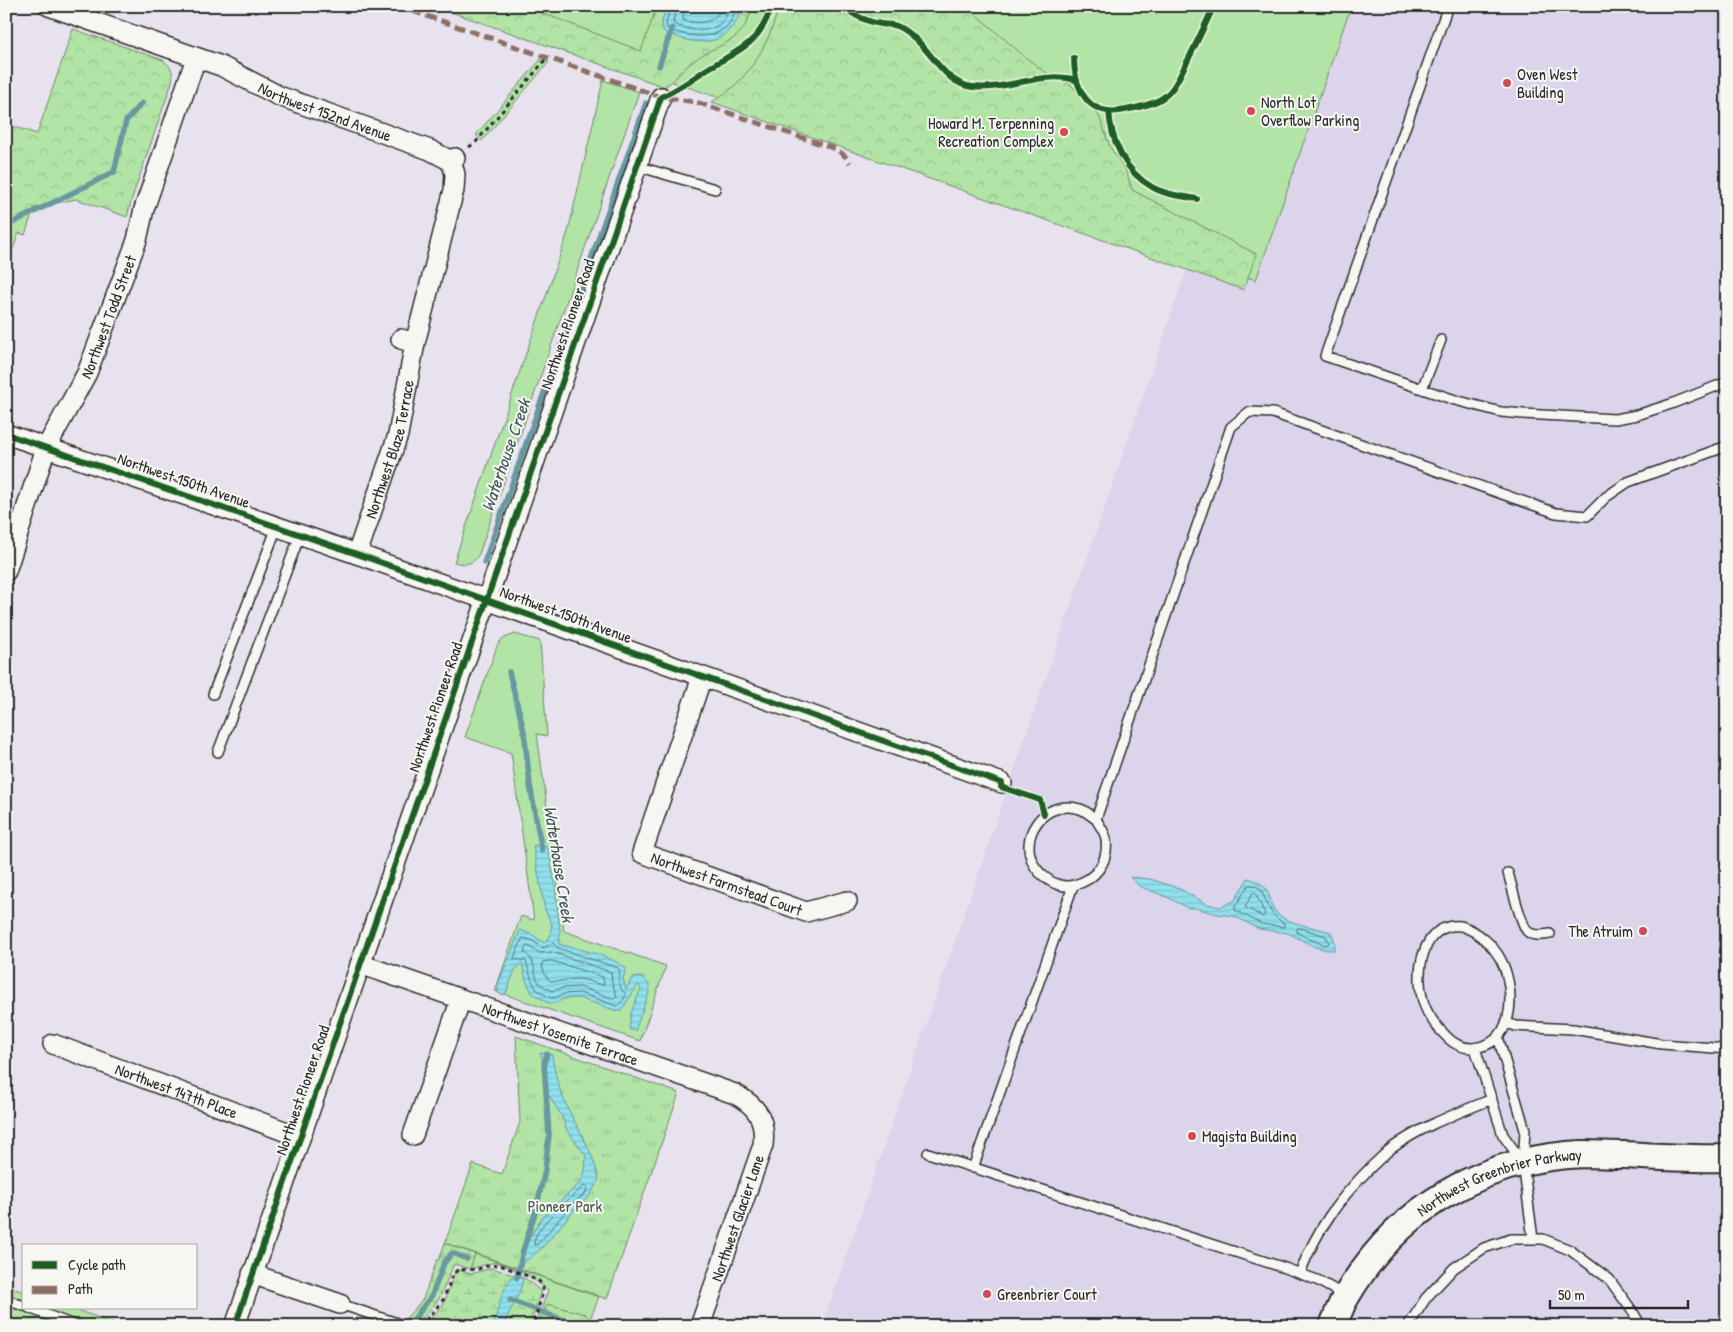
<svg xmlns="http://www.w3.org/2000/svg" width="1733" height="1332" viewBox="0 0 1733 1332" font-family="'Patrick Hand',sans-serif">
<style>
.built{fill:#dcd4eb}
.grass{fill:#b1e4a5;stroke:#6e8868}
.forest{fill:url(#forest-crowns);stroke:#6e8868}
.wetland{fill:url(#wetland-marsh);stroke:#6e8868}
.park{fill:url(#park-tufts);stroke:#6e8868}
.water{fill:url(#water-rules);stroke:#6898a0}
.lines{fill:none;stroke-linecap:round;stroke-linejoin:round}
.shore{stroke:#537379;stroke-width:1}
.stream{stroke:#6898a0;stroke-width:5.5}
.lane-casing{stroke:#2b2b2b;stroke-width:12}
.street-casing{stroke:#2b2b2b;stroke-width:22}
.secondary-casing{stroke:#2b2b2b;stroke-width:30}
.path{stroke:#2b2b2b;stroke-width:3;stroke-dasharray:4 4;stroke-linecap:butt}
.lane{stroke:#f6f6f2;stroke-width:9}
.street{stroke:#f6f6f2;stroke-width:19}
.secondary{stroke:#f6f6f2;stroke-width:26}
.quiet{stroke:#8d6e63;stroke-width:5;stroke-dasharray:10 5;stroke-linecap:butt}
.cycleway-casing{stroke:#f6f6f2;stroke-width:9}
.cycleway{stroke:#1b5e20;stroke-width:6}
.poi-dot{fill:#d1495b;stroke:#f6f6f2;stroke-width:2}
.labels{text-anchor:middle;stroke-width:4;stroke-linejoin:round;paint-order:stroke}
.poi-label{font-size:16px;fill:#2b2b2b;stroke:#f6f6f2;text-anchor:start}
.street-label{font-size:16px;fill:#2b2b2b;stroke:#f6f6f2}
.park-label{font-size:16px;fill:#4c594a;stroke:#f6f6f2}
.water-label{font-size:18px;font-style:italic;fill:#44585c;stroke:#f6f6f2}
</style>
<defs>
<pattern id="forest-crowns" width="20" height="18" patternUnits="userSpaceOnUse" patternTransform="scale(1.25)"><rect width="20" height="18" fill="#b1e4a5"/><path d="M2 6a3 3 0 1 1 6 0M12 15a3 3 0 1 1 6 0" fill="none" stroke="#98c48e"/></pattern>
<pattern id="wetland-marsh" width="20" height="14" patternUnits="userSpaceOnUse" patternTransform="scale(1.25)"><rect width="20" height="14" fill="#b1e4a5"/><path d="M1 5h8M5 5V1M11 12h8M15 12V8" fill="none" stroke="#98c48e"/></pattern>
<pattern id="park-tufts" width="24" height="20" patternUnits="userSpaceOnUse" patternTransform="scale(1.25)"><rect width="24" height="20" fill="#b1e4a5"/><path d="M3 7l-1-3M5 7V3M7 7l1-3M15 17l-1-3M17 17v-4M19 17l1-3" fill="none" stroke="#98c48e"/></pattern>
<pattern id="water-rules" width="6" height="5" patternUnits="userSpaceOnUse" patternTransform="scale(1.25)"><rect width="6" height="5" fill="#90e0ee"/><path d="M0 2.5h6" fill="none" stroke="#7cc0cc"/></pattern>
</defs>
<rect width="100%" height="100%" fill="#e7e2ee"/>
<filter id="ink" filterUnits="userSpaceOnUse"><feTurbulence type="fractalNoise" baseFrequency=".02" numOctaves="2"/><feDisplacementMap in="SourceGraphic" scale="10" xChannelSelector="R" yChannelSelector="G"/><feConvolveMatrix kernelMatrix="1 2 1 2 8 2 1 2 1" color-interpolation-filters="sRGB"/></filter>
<g filter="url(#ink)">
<!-- built -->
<path class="built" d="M 1351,6 L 1727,6 L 1727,1326 L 822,1326 L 1191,257 L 1256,279 Z"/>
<!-- grass -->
<path class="grass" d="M 449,6 L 1351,6 L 1256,280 Z
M 541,59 L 549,62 L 482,141 L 476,135 Z
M 603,80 L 639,92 L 479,554 C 473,565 465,565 454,562 L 568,232 Z
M 515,634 L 540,641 L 547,736 L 537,734 L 564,931 L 666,966 L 640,1041 L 495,991 L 521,916 L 534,920 L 511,753 L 465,737 L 497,646 L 502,639 Z
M 475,1254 L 599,1297 L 590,1319 L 585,1314 L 541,1321 L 555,1326 L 535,1326 L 548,1290 L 525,1273 L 495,1262 L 470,1269 Z
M 6,1286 L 24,1292 L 24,1308 L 71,1308 L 122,1326 L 6,1326 Z"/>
<!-- forest -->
<path class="forest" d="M 434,6 L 524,6 L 641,51 L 657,6 L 752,6 C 744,47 717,41 691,63 C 681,70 676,80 665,87 Z
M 779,6 L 966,6 L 1025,57 L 1045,72 L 1071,85 L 1099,116 L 1110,147 L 1126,171 L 1132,190 L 1256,254 L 1244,290 L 712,102 C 719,97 726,93 732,88 C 756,67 771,37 779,6 Z
M 73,29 L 163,60 C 171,66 174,72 172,82 L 132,198 L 127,217 L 76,199 L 34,208 L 25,235 L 19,233 L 6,268 L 6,124 L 37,134 Z"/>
<!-- wetland -->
<path class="wetland" d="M 445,1243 L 475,1254 L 470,1269 L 454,1264 L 439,1299 L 416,1326 L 405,1326 L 402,1323 L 423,1299 L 437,1260 L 439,1260 Z
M 492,1268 L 526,1279 L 541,1291 L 530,1326 L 424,1326 L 444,1303 L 456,1269 L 470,1274 Z
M 547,1304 L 585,1314 L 593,1322 L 600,1326 L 555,1326 L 540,1321 Z"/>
<!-- park -->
<path class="park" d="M 516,1036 L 679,1093 L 607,1299 L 445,1243 L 473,1164 L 502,1174 L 520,1122 Z"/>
<!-- water -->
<path class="water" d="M 666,6 L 741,6 C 740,17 736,24 728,31 C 711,49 685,41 664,32 L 661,25 Z
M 541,844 L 548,847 L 555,885 L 560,930 L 559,944 C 581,950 607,954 626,968 L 623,979 L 626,989 L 632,978 L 642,977 L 649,984 L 649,992 L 635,1031 L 629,1029 L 631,1013 L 641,988 L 638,985 L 620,1012 L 579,998 L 563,999 L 556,1003 L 548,1003 L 532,993 L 526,980 L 522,963 L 515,970 L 506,993 L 503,995 L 498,993 L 498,984 L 520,930 L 533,935 L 544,943 L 550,937 L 552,924 L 545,910 L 533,846 Z
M 1130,877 L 1150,879 L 1178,888 L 1207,904 L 1220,907 L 1234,901 L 1248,878 C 1278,887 1263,901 1279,915 C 1290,924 1317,928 1331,932 L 1335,942 L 1334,950 L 1327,950 L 1315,947 L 1288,933 L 1259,929 L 1234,916 L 1217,914 L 1195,908 L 1188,908 L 1169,898 L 1139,886 Z
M 540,1053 L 552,1055 C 555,1073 558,1088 566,1104 C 578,1131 593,1150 599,1179 L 589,1197 L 576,1208 L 542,1248 L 522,1264 L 522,1258 L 529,1239 L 540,1220 L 580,1183 L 585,1171 L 586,1156 L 566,1129 L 563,1118 L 549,1096 L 544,1063 Z
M 518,1272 L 523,1280 L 520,1291 L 503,1326 L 493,1326 C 499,1308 502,1282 518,1272 Z"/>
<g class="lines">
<!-- shore -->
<path class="shore" d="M 670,6 L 666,24 L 668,29 C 694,40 731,42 736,6
M 677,6 L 673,22 L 674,24 C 696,34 723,35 730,6
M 684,6 L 683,20 C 699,25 716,24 722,6
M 1249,885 L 1252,885 L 1260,888 C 1268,903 1268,914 1284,923 L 1284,927 L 1261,924 L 1235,910 L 1235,907 Z
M 1255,893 L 1265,914 L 1263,917 L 1245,907 L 1252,894 Z
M 1300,928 L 1326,936 L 1329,943 L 1326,945 C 1316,942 1305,938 1297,932 L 1297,929 Z
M 523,938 L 531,940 L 543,948 L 553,943 L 558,948 L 618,968 L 620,971 C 618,981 618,987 626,994 L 624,999 L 617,1006 L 580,993 L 563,994 L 555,998 L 550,998 L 536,989 L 531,978 L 526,961 L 514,959 Z
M 528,946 L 540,953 L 552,952 L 611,972 L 612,982 L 617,997 L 614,999 L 580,987 L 562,988 L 552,991 C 549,989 544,987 541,985 C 531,974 539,963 524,952 L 526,947 Z
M 552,961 L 603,977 L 604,984 L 602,985 C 594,983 586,979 578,979 C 558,979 547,991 542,964 L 543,962 Z
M 584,1186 L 587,1186 L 588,1188 L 585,1194 L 572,1204 L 538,1244 L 534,1245 C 532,1228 571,1198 584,1186 Z"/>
<!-- stream -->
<path class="stream" d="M 659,66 L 672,28
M 6,226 L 114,172 L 126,121 L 142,103
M 484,563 L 646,103
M 509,672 L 524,731 L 530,785 L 542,851
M 517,1278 L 523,1250 L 536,1210 L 545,1170 L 549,1135 L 544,1063 L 547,1054
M 510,1300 L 580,1326
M 409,1326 L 432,1295 L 444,1263 L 452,1253 L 467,1259"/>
<!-- lane casing -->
<g class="lane-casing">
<path id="lane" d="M 1448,6 L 1325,356 L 1455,400 L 1501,412 L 1523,414 L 1615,419 L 1637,415 L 1671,404 L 1727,382
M 637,166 L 715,189
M 1422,389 L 1441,340
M 213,694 L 277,527
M 218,752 L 300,535
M 1096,819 C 1091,816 1085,810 1080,809 C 1038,796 1009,851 1046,878 C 1053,884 1065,888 1074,885 C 1095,880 1109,862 1106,840 C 1106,833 1099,825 1096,819 L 1231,427 L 1249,412 L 1273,413 L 1556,513 L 1587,516 L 1606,497 L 1628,482 L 1727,446
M 1508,873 C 1512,886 1520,922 1527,931 C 1533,937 1543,935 1550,934
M 1461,926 C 1478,931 1493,945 1501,960 C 1515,987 1516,1040 1479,1047 C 1466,1050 1454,1045 1445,1035 C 1436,1026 1428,1016 1424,1004 C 1414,975 1421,922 1461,926 Z
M 1506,1022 L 1515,1026 L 1573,1029 L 1662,1044 L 1727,1049
M 1498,1037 L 1525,1130 L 1523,1163 L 1533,1239
M 1475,1048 L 1503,1135 L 1521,1160
M 928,1153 L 1285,1268 L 1317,1280 L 1344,1295
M 973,1168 L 1073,886
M 1300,1273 C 1317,1229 1338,1200 1372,1166 C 1379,1160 1385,1153 1392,1148 C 1422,1126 1458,1113 1492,1099
M 6,1300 L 24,1306
M 340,1304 L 397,1323
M 29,1308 L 76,1326
M 1408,1326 L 1426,1298 L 1454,1268 L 1484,1248 L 1511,1239 L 1543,1239 L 1570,1250 L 1609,1279 L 1633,1312 L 1641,1326"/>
</g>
<!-- street casing -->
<g class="street-casing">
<g id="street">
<path id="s1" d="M 49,6 L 221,66 L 279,96 L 430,150 L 451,161 L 455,158"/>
<path d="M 415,343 L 454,190 L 455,174 L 451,161"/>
<path d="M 6,434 L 357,554 L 1002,783"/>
<path id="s2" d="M 357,554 L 398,435 L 415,343 L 401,339"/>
<path id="s3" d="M 6,571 L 46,448 L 87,373 L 137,240 L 144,209 L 196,58"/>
<path id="s4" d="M 702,677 L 642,853 L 806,912 L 847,901"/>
<path id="s5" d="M 360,964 L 735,1094 C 757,1106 766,1119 763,1145 L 700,1326"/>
<path id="s6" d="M 53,1044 L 300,1137"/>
<path d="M 413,1135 L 461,999"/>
<path d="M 252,1274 L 340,1304"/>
<path d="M 235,1326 L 661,97"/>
</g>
</g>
<!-- secondary casing -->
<g class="secondary-casing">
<g id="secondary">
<path id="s7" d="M 1333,1326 C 1337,1316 1341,1304 1347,1295 C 1398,1208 1483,1158 1583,1154 C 1597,1154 1611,1155 1625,1155 C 1659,1157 1693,1159 1727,1158"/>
</g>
</g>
<!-- path -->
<path class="path" d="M 469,147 L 476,142 L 547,58
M 421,1326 L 443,1300 L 453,1274 L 458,1270 L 478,1269 L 490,1265 L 503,1266 L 539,1281 L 543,1288 L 542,1295 L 533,1326"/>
<!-- lane -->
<use href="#lane" class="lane"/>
<!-- street -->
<use href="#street" class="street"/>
<!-- secondary -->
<use href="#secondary" class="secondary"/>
<!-- quiet -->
<path class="quiet" d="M 398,6 L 661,97 L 696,102 L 836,149 L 845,156 L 850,163"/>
<!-- cycleway casing -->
<g class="cycleway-casing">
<path id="cycleway" d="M 844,6 C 853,16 868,22 881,24 C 885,25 889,24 893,25 C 900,26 907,32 912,36 C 933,52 944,84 973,87 C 1007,91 1042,70 1076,80
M 1074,58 C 1074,80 1082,108 1108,111 C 1118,113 1129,109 1139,107 C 1151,104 1164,100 1172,89 C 1178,81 1182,71 1187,62 C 1196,44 1205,25 1214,6
M 1109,111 C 1111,141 1125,172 1152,187 C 1165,195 1183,196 1197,199
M 6,434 L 357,554 L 1002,783 L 1001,787 L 1040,800 L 1044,814
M 235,1326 L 661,97 C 678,90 692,79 707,69 C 740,49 758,46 772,6"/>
</g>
<!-- cycleway -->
<use href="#cycleway" class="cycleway"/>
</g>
</g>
<!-- markers -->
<g class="poi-dot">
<circle cx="1507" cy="83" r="5"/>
<circle cx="1251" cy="111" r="5"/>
<circle cx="1064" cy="132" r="5"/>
<circle cx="1643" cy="931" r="5"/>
<circle cx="1192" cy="1136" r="5"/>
<circle cx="987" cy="1294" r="5"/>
</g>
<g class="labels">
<!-- poi labels -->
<g class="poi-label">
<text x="1517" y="80">Oven West<tspan x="1517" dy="18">Building</tspan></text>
<text x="1261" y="108">North Lot<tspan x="1261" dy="18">Overflow Parking</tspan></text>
<text x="1054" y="129" text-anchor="end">Howard M. Terpenning<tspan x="1054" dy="18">Recreation Complex</tspan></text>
<text x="1633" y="937" text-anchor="end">The Atruim</text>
<text x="1202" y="1142">Magista Building</text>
<text x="997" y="1300">Greenbrier Court</text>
</g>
<!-- street labels -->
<g class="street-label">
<text dy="6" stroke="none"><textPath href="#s1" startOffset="296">Northwest 152nd Avenue</textPath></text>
<text dy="6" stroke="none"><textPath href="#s3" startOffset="275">Northwest Todd Street</textPath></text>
<text transform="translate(567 324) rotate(-71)" y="6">Northwest Pioneer Road</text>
<text dy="6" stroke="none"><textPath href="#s2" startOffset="110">Northwest Blaze Terrace</textPath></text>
<text transform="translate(184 480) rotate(19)" y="6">Northwest 150th Avenue</text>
<text transform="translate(566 614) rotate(20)" y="6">Northwest 150th Avenue</text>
<text transform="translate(435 707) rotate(-71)" y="6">Northwest Pioneer Road</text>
<text dy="6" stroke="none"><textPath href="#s4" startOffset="276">Northwest Farmstead Court</textPath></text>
<text dy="6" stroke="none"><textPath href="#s5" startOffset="212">Northwest Yosemite Terrace</textPath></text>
<text dy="6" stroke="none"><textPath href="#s6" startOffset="132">Northwest 147th Place</textPath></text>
<text transform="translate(302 1090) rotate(-71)" y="6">Northwest Pioneer Road</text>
<text dy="6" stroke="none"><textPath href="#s7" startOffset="232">Northwest Greenbrier Parkway</textPath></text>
<text transform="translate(737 1218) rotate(-71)" y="6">Northwest Glacier Lane</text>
</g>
<!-- park labels -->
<g class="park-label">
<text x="565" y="1212">Pioneer Park</text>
</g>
<!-- water labels -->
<g class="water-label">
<text transform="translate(506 455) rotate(-71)" y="6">Waterhouse Creek</text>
<text transform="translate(559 864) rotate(81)" y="6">Waterhouse Creek</text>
</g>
</g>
<!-- margin -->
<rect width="1733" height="1332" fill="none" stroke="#f6f6f2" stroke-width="25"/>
<rect x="12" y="12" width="1708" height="1307" fill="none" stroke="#2b2b2b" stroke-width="2" filter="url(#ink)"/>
<!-- legend -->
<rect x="22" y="1244" width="175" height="65" fill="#f6f6f2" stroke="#a5a5a2"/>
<rect x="32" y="1261" width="25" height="8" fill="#1b5e20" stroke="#a5a5a2"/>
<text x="68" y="1270" font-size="15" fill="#2b2b2b">Cycle path</text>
<rect x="32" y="1286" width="25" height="8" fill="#8d6e63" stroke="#a5a5a2"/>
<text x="68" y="1294" font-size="15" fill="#2b2b2b">Path</text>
<!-- scale -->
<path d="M1550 1300v8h138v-8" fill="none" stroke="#2b2b2b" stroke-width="2.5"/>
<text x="1558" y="1300" font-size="15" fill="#2b2b2b" stroke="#f6f6f2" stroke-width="4" paint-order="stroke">50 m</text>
</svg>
